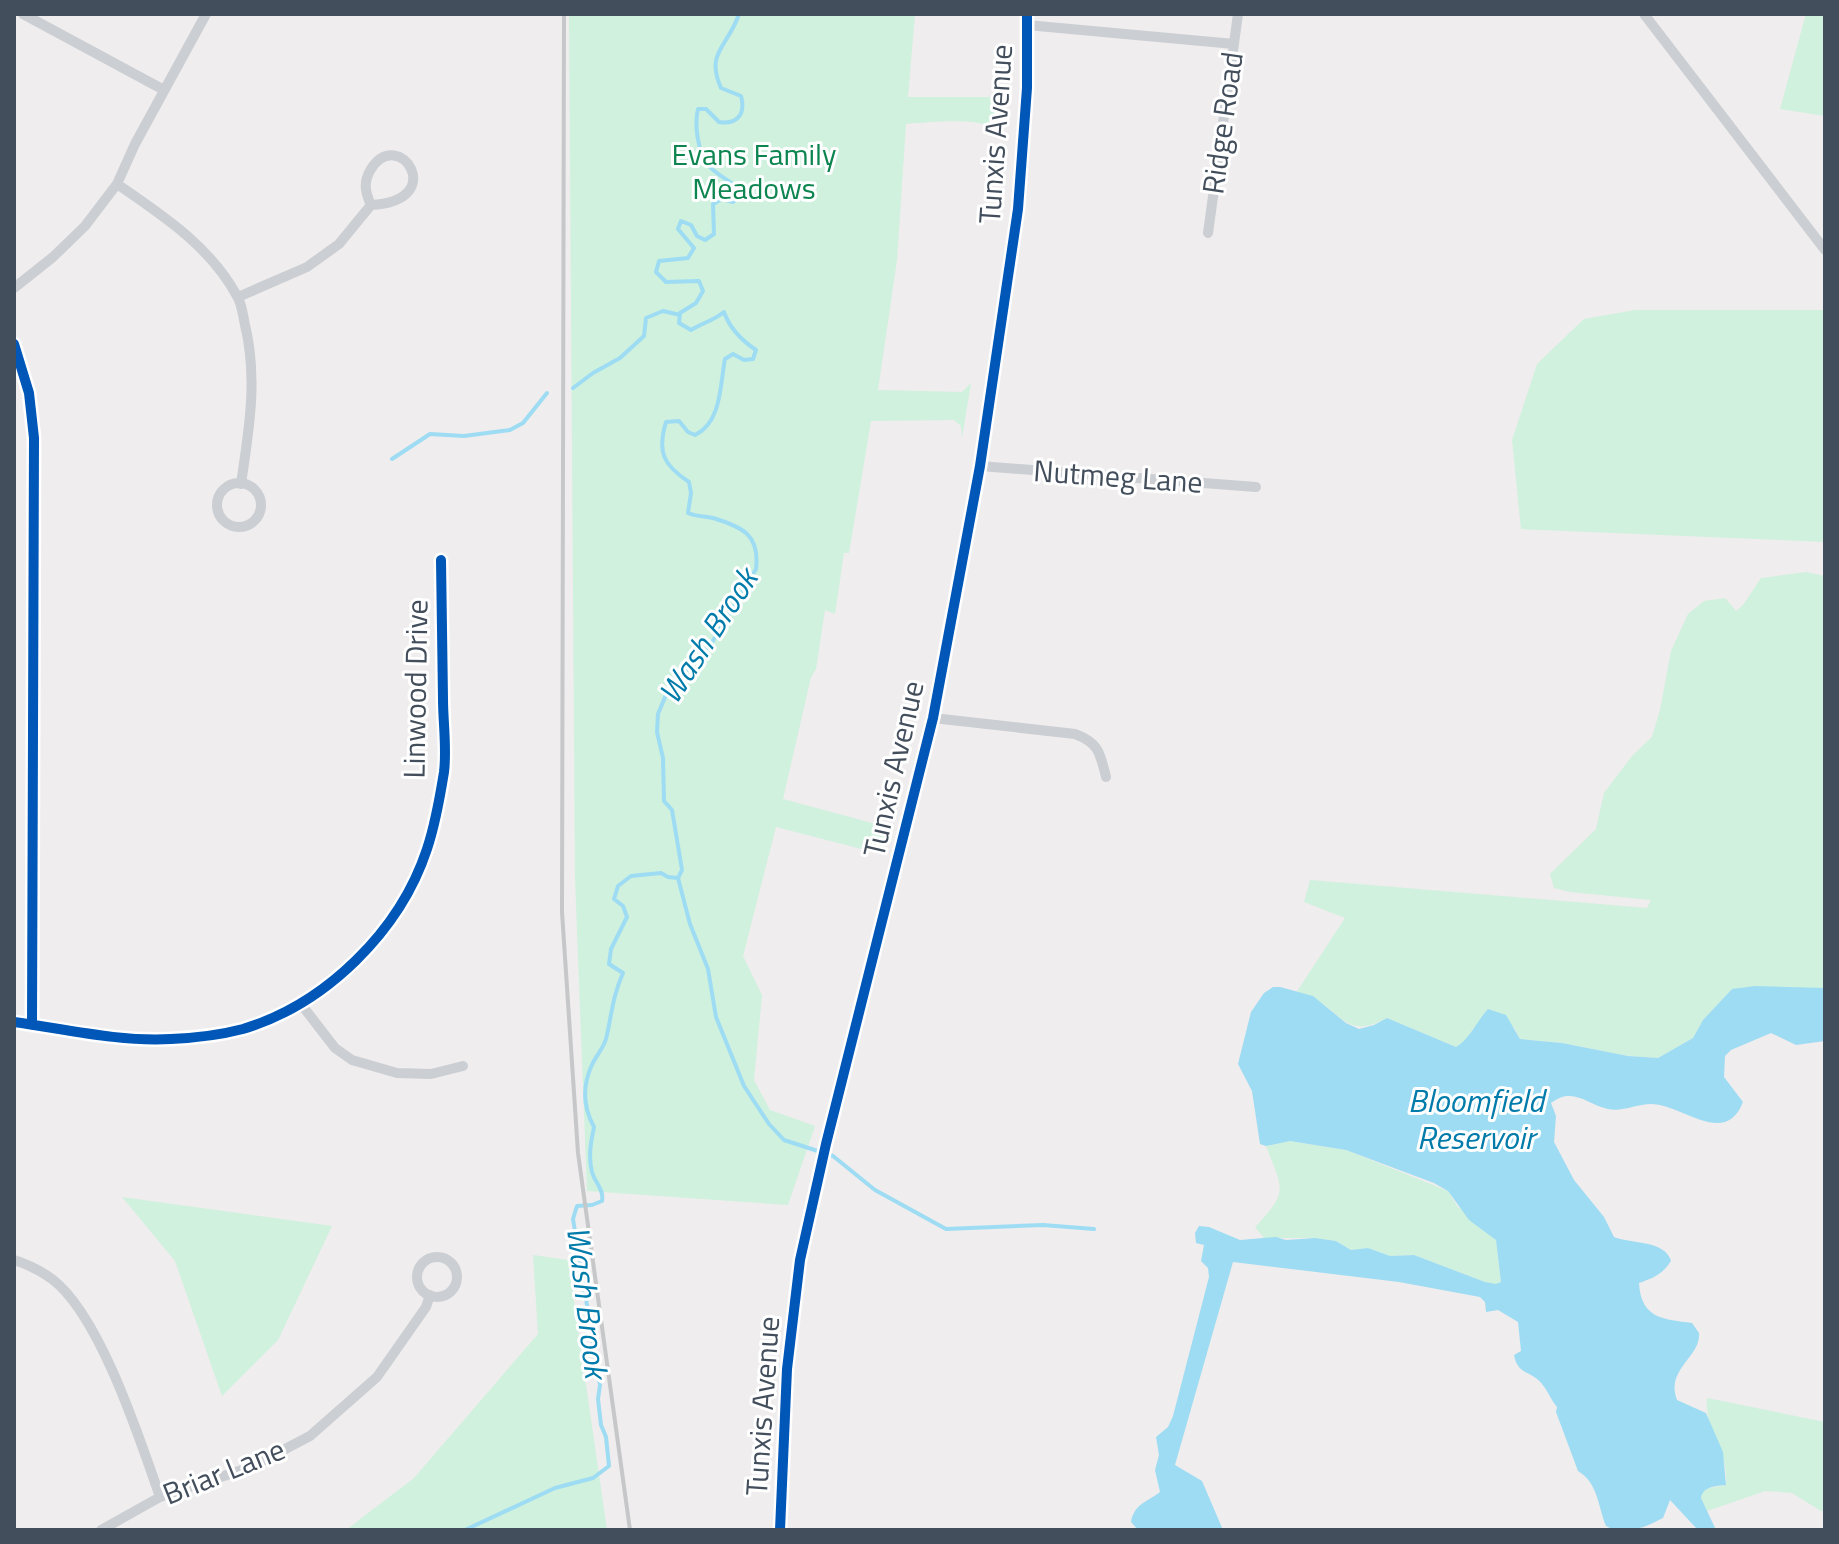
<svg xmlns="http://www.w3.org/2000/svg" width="1839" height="1544" viewBox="0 0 1839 1544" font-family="'Titillium Web',sans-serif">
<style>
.green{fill:#cff1de}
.water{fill:#9edcf3}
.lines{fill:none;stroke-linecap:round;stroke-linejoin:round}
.stream{stroke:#9edcf3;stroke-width:4}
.minor{stroke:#cbced2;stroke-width:10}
.secondary{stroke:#cbced3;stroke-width:14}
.rail{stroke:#c5c7c9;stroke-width:4}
.cycleway-casing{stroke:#fff;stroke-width:15}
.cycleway{stroke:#0057b8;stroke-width:10}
.labels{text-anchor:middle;stroke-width:6;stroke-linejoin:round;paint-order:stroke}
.street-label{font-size:30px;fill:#434e5c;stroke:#fff}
.park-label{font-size:30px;fill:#0c8550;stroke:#fff}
.water-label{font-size:32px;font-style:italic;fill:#017baa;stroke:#fff}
</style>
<rect width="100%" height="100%" fill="#efeded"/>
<!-- green -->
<path class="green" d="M 569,14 L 915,14 L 908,97 L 994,97 L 1005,89 L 1004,133 C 987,116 931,122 906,124 L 897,260 L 878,390 L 962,392 L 971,383 L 962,438 L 961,426 L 954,420 L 871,421 L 849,553 L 844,553 L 835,614 L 825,610 L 816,669 L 811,677 L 783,799 L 887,827 L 881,854 L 776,827 L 743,956 L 762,995 L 754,1080 L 770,1110 L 815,1126 L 788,1205 L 587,1191 L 575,878 Z
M 1806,14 L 1825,14 L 1825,116 L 1780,109 Z
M 1635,310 L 1825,310 L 1825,542 L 1521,529 L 1512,440 L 1537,364 L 1584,319 Z
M 1806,572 L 1825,576 L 1825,988 L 1732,989 L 1703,1020 L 1693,1038 L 1658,1058 L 1628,1056 L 1562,1043 L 1520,1039 L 1514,1027 L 1473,1029 L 1465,1042 L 1456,1047 L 1387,1018 C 1339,1044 1342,1001 1296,993 L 1345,918 L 1304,902 L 1310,880 L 1647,908 L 1651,900 L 1570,892 L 1554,888 L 1550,874 L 1596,829 L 1604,793 L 1632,756 L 1652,737 L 1660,710 L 1671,651 L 1688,614 L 1704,601 L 1725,598 L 1736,611 L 1743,605 L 1761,578 Z
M 1290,1141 L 1346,1150 L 1448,1191 L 1457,1206 L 1496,1240 L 1501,1282 L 1496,1285 L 1485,1282 L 1414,1255 L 1390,1256 L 1368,1248 L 1351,1250 L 1336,1241 L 1315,1238 L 1264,1238 L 1255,1227 C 1289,1191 1283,1190 1266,1146 Z
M 122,1197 L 332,1226 L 278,1340 L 222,1396 L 175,1261 Z
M 533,1255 L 568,1260 L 607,1530 L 346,1530 L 414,1478 L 538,1334 Z
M 1707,1398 L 1825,1422 L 1825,1511 L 1821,1511 L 1792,1493 L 1765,1491 L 1707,1511 L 1701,1498 L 1702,1493 L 1708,1488 L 1726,1485 C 1729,1449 1704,1430 1707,1398 Z"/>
<!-- water -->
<path class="water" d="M 1755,986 L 1825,988 L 1825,1041 L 1796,1045 L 1771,1033 L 1731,1050 L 1725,1056 L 1724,1077 L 1743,1102 C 1725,1148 1682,1104 1651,1104 C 1637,1104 1622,1112 1608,1109 C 1587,1105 1574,1086 1551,1103 L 1556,1116 L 1554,1142 L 1574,1180 L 1604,1217 L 1614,1237 C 1632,1244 1665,1240 1671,1261 C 1662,1275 1653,1278 1639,1283 C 1641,1320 1665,1319 1692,1323 L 1699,1333 C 1701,1357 1665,1369 1677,1400 L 1706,1413 L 1723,1452 L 1726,1485 C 1716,1486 1703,1486 1701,1498 L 1716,1530 L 1698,1530 L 1670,1500 L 1663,1518 C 1645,1527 1625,1537 1606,1526 C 1598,1506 1598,1483 1578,1471 L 1556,1412 L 1557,1407 C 1551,1400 1548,1391 1542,1384 C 1531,1370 1518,1376 1514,1355 L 1521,1351 L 1518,1322 L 1498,1310 L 1486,1312 L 1485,1302 L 1480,1297 L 1399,1282 L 1233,1262 L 1175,1465 L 1202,1481 L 1223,1530 L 1138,1530 L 1131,1522 C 1134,1504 1147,1502 1160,1492 L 1155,1470 L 1159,1455 L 1156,1437 L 1168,1427 L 1173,1416 L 1209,1277 L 1208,1268 L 1201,1261 L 1204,1245 L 1196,1243 L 1195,1233 L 1199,1226 L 1209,1227 L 1240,1240 L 1276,1237 L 1286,1240 L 1315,1238 L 1336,1241 L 1351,1250 L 1368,1248 L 1390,1256 L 1414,1255 L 1485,1282 L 1496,1284 L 1501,1282 L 1496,1240 L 1469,1220 L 1448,1191 L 1434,1183 L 1346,1150 L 1290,1141 L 1266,1146 L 1260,1144 L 1252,1091 L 1238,1064 L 1251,1012 L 1264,993 L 1273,987 L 1280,987 L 1313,996 L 1346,1023 L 1359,1029 L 1374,1025 L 1387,1018 L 1456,1047 C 1470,1039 1476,1022 1488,1009 L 1506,1015 L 1520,1039 L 1562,1043 L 1628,1056 L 1658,1058 L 1693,1038 L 1703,1020 L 1732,989 Z"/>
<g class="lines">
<!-- stream -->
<path class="stream" d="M 573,388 L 593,373 L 620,358 L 644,336 L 646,318 L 663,311 L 680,315
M 392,459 L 430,434 L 464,436 L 510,430 L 523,423 L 547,393
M 678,878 L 690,924 L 708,969 L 716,1017 L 744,1086 L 769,1124 L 784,1140 L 833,1156 L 875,1190 L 946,1229 L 1043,1225 L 1094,1229
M 465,1530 L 555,1488 L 593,1478 L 609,1466 L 606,1437 L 601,1425 L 598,1399 L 600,1385 L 573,1219 L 577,1206 L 592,1205 L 602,1201 C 604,1189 595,1183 592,1172 C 588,1156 591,1142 594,1127 C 583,1107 582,1088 591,1067 C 595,1057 603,1049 606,1039 C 612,1014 612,998 623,973 L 609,964 L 611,949 L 627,917 L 623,906 L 614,899 L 618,886 L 631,876 L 661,873 L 668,877 L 678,878 L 682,870 L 672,810 L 664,801 L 663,758 L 657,732 L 658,714 L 668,690 L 711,644 L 756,569 C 760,535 743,527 713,518 C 704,516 697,517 688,513 L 691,493 L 689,482 C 663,465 657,452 666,422 L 679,421 L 688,432 L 695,435 C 722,422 720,384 725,359 L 733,354 L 744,360 L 753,359 L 756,350 C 741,340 730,329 724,312 C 713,321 702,323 691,330 L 679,323 L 680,313 L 696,303 L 703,291 L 699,281 L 666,282 L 656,272 L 659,261 L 688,258 L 694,248 L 678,229 L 681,221 L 691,225 L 697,236 L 705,240 L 714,234 L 713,204 L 722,199 L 733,202 L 739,197 L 741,189 C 731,182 717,175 709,166 C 698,154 694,125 698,109 L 706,109 L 719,122 C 737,125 746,114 741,96 L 721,88 C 705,52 728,47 739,14"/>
<!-- minor -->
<path class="minor" d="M 23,14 L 164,90
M 1644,14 L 1825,250
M 1027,25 L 1234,44
M 117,184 C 162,215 210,246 237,296 C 242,304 243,316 245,325 C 258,379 249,429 241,484
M 1208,233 L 1238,14
M 14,288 L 53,257 L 85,226 L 117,184 L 135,144 L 206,14
M 238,297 L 307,267 L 339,244 L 371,205 C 450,201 399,125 371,169 C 363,182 365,192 371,205
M 14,344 L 29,393 L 34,438 L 32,1025
M 980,466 L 1256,487
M217 505a22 22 0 1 1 44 0a22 22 0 1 1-44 0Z
M 933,718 L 1075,734 C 1099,743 1100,753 1106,777
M 301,1004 L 335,1048 L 352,1060 L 397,1073 L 431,1074 L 463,1066
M 14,1022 C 65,1029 119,1042 171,1039 C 194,1038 220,1035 243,1029 C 326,1004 400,931 427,849 C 435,825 440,797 444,772 C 447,749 443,722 443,699 C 442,653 442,606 441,560
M417 1277a20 20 0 1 1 40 0a20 20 0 1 1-40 0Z
M 14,1260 C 27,1264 41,1271 52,1279 C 100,1315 140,1440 160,1497
M 101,1530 L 160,1497 L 251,1467 L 310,1436 L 377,1377 L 426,1307 L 430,1295"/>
<!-- secondary -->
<path class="secondary" d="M 780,1530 L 787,1369 L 800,1260 L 826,1144 L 933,718 L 980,466 L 1018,209 L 1027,88 L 1027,14"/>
<!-- rail -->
<path class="rail" d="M 564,14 L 562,912 L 578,1153 L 630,1530"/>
<!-- cycleway casing -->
<g class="cycleway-casing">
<path id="cycleway" d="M 14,344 L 29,393 L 34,438 L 32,1025
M 14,1022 C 65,1029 119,1042 171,1039 C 194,1038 220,1035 243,1029 C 326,1004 400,931 427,849 C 435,825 440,797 444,772 C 447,749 443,722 443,699 C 442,653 442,606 441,560
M 780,1530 L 787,1369 L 800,1260 L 826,1144 L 933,718 L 980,466 L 1018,209 L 1027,88 L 1027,14"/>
</g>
<!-- cycleway -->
<use href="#cycleway" class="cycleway"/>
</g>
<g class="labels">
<!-- street labels -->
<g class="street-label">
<text transform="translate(1223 123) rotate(-82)" y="10">Ridge Road</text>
<text transform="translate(996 134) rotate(-86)" y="10">Tunxis Avenue</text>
<text transform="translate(1118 477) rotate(4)" y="10">Nutmeg Lane</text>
<text transform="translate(416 689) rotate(-89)" y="10">Linwood Drive</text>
<text transform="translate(894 769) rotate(-77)" y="10">Tunxis Avenue</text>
<text transform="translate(763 1406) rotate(-86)" y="10">Tunxis Avenue</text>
<text transform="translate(224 1472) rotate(-22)" y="10">Briar Lane</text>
</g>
<!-- park labels -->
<g class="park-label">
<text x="754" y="165">Evans Family<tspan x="754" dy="34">Meadows</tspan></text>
</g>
<!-- water labels -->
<g class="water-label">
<text transform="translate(708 636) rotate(-57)" y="11">Wash Brook</text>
<text x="1476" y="1112">Bloomfield<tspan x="1476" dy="37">Reservoir</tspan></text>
<text transform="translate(587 1302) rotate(83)" y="11">Wash Brook</text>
</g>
</g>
<!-- border -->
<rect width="1839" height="1544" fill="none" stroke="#434e5c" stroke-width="32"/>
</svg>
